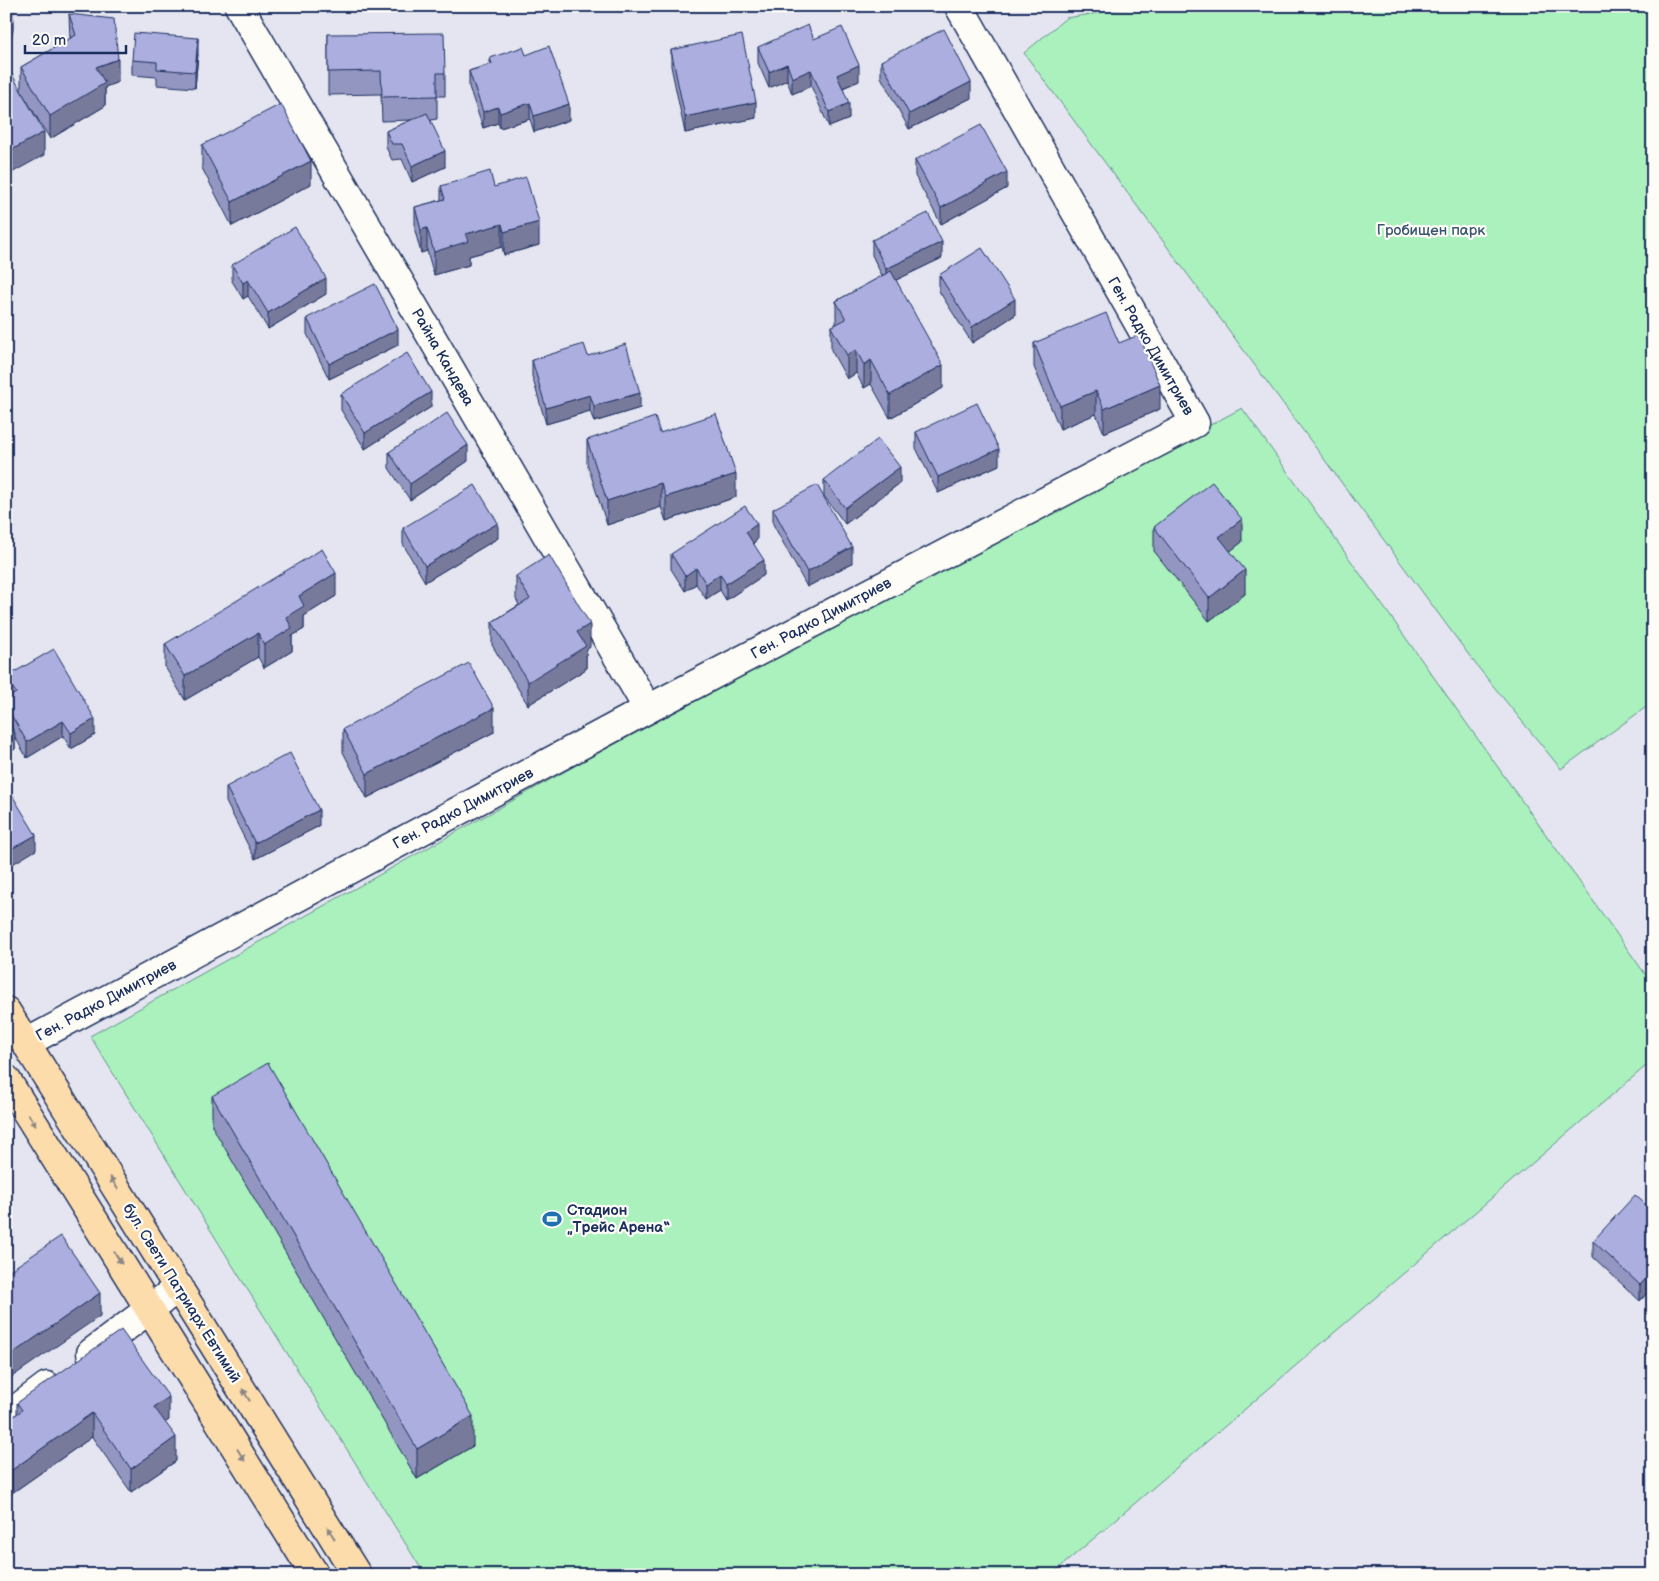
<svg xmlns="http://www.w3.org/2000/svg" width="1659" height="1581" viewBox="0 0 1659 1581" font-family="'Balsamiq Sans',sans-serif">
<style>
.green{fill:#aaf1bd;stroke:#62908e}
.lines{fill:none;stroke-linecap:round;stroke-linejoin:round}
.minor-casing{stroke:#1b2f5e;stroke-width:31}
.primary-casing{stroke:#1b2f5e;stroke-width:31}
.minor{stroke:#fdfcf7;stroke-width:28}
.primary{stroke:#fddcac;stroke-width:28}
.wall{fill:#9396c0;stroke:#1b2f5e}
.shaded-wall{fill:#787a9c;stroke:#1b2f5e}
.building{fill:#abaedf;stroke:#1b2f5e}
.oneway{fill:#8c8685}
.labels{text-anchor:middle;stroke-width:4.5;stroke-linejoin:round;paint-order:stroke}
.park-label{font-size:15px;fill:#385671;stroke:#fdfcf7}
.street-label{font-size:15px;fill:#1b2f5e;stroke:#fdfcf7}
.poi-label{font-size:15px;font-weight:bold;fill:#1b2f5e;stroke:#fdfcf7;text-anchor:start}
</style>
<rect width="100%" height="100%" fill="#e4e5f0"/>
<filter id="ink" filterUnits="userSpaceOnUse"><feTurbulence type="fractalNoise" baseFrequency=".02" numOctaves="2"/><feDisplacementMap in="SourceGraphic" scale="10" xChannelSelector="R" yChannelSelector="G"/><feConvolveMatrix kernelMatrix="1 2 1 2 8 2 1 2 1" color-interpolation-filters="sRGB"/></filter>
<g filter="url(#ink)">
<!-- green -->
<path class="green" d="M 1144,6 L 1653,6 L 1653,702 L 1561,769 L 1477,666 L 1024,53 L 1066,18 Z
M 1242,408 L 1653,985 L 1653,1060 L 1051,1575 L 425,1575 L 90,1036 L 589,758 Z"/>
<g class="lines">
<!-- minor casing -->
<g class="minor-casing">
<path id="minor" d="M 239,6 L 648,709
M 26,1043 L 648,709 L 1195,423 L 959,6
M 91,1353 L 179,1287
M 6,1417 L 47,1386"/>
</g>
<!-- primary casing -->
<g class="primary-casing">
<path id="primary" d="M 6,1011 L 357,1575
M 6,1079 L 315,1575"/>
</g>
<!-- minor -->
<use href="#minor" class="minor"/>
<!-- primary -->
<use href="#primary" class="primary"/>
</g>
<!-- wall -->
<path class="wall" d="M 69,14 L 118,82 L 105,87 L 105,106 L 50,139 L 21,91 L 21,67 L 70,39 Z
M 328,34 L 445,73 L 445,96 L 437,96 L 437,119 L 431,120 L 445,167 L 412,182 L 402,159 L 392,160 L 386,147 L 386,131 L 411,120 L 382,121 L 381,94 L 328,95 Z
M 758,47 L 859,81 L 843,88 L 849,119 L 829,127 L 811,86 L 792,94 L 787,80 L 769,88 L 758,63 Z
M 671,50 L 756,118 L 685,133 L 671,66 Z
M 198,54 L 195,88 L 157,85 L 157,77 L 132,75 L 132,60 Z
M 526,55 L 569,120 L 534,132 L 530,119 L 500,128 L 498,123 L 483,128 L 469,87 L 469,71 L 490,64 L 490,58 Z
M 881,61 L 971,98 L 909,129 L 881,77 Z
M 202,145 L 311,184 L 232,226 L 202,168 Z
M 915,160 L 1007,188 L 941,224 L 915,176 Z
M 441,186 L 494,187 L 539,245 L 504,255 L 502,247 L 469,256 L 469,265 L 434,275 L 427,251 L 421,253 L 415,231 L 415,207 L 441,200 Z
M 872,240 L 942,258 L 896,280 L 943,388 L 890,418 L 871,384 L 864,388 L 856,373 L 847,379 L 831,350 L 831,327 L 836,324 L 836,301 L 882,276 L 872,255 Z
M 232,265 L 326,294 L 268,329 L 248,296 L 243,299 L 232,281 Z
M 939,275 L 1015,315 L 972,343 L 939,291 Z
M 307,318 L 398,345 L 329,379 L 307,334 Z
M 1034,343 L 1119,343 L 1160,409 L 1104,433 L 1096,414 L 1060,429 L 1034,367 Z
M 588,356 L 640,408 L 594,422 L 590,411 L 546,424 L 532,376 L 532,360 Z
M 341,394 L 431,407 L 365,449 L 341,410 Z
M 916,432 L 999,465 L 938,493 L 916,448 Z
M 660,433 L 736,497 L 666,521 L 661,507 L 607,525 L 587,463 L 587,440 Z
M 389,452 L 468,461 L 410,500 L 389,468 Z
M 824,480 L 900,483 L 845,524 L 824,496 Z
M 773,509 L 852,563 L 807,587 L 773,524 Z
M 1154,527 L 1242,542 L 1230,551 L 1245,594 L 1209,621 L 1154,551 Z
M 403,528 L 498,538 L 425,582 L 403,544 Z
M 757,540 L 753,543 L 764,575 L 726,600 L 720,590 L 706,599 L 696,584 L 685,591 L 671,569 L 671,554 Z
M 516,576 L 590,647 L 586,650 L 586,669 L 528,705 L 492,645 L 492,622 L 519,605 L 516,599 Z
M 336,596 L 304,616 L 304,629 L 292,636 L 292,651 L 264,668 L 258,657 L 185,700 L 165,667 L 165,644 Z
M 6,677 L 95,735 L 71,749 L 63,736 L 27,758 L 15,737 L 15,749 L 6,754 L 6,699 L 9,698 L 6,694 Z
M 343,729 L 494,732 L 367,798 L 343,752 Z
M 226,787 L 319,826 L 255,859 L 226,802 Z
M 212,1096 L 473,1446 L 417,1479 L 212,1126 Z
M 1653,1211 L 1653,1286 L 1640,1301 L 1593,1257 L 1593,1241 Z
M 17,1403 L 169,1420 L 165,1422 L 176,1461 L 131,1492 L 92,1437 L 12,1493 L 6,1485 L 6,1422 L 17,1414 Z"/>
<!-- shaded-wall -->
<path class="shaded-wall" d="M 13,6 L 13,30 L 6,58 L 6,35 Z
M 198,38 L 198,54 L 195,88 L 195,72 Z
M 118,59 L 118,82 L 105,87 L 105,106 L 50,139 L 50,116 L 96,67 Z
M 787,64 L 787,80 L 769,88 L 769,72 Z
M 859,65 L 859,81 L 837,90 L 837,75 Z
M 811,70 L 811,86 L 792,94 L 792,78 Z
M 971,82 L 971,98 L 909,129 L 909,114 Z
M 756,102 L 756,118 L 685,133 L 685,117 Z
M 530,103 L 530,119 L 500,128 L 500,113 Z
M 849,103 L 849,119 L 829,127 L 829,112 Z
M 569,104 L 569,120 L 534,132 L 534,116 Z
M 498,107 L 498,123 L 483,128 L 483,112 Z
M 44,132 L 44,155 L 6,176 L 6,153 Z
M 445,151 L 445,167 L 412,182 L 412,166 Z
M 311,161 L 311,184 L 232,226 L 232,202 Z
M 1007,172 L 1007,188 L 941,224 L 941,208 Z
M 539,222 L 539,245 L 504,255 L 504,232 Z
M 502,224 L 502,247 L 469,256 L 469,265 L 434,275 L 434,252 L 466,234 Z
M 427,228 L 427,251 L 421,253 L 421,230 Z
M 942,242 L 942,258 L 886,285 L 886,269 Z
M 326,278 L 326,294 L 268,329 L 268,313 Z
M 248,280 L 248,296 L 243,299 L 243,283 Z
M 1015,299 L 1015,315 L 972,343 L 972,327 Z
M 398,329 L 398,345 L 329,379 L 329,364 Z
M 856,350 L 856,373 L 847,379 L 847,355 Z
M 871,360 L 871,384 L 864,388 L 864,365 Z
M 943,365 L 943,388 L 890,418 L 890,395 Z
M 1160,385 L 1160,409 L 1104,433 L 1104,409 Z
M 1096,391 L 1096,414 L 1060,429 L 1060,406 Z
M 431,392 L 431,407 L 365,449 L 365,433 Z
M 640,393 L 640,408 L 594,422 L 594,406 Z
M 590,395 L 590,411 L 546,424 L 546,408 Z
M 468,445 L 468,461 L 410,500 L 410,484 Z
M 999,449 L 999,465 L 938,493 L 938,477 Z
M 900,467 L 900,483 L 845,524 L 845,508 Z
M 736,474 L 736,497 L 666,521 L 666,497 Z
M 661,483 L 661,507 L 607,525 L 607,501 Z
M 1242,519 L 1242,542 L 1219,560 L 1219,537 Z
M 498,523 L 498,538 L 425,582 L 425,566 Z
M 757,524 L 757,540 L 746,548 L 746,532 Z
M 852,547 L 852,563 L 807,587 L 807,572 Z
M 764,560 L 764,575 L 726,600 L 726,584 Z
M 696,568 L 696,584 L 685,591 L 685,576 Z
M 1245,570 L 1245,594 L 1209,621 L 1209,598 Z
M 336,573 L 336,596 L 304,616 L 304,629 L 292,636 L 292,651 L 264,668 L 264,645 L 286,617 L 299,596 Z
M 720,574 L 720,590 L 706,599 L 706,584 Z
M 590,624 L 590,647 L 586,650 L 586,669 L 528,705 L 528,682 L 577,632 Z
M 258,633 L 258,657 L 185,700 L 185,676 Z
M 494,708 L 494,732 L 367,798 L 367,774 Z
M 95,719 L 95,735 L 71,749 L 71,733 Z
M 63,721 L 63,736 L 27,758 L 27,742 Z
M 15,733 L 15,749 L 6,754 L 6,738 Z
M 319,810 L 319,826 L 255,859 L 255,843 Z
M 36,835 L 36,850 L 6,868 L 6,852 Z
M 1653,1271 L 1653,1286 L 1640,1301 L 1640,1285 Z
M 100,1293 L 100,1316 L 6,1381 L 6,1358 Z
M 169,1397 L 169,1420 L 154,1430 L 154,1407 Z
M 92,1413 L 92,1437 L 12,1493 L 12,1470 Z
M 473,1416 L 473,1446 L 417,1479 L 417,1449 Z
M 176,1437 L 176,1461 L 131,1492 L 131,1469 Z"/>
<!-- building -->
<path class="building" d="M 6,6 L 13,6 L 6,35 Z
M 69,14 L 114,19 L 118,59 L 96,67 L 105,83 L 50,116 L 21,67 L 76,35 Z
M 808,25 L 814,39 L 842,27 L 859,65 L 837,75 L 849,103 L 829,112 L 811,70 L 792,78 L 787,64 L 769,72 L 758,47 Z
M 944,29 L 971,82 L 909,114 L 881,61 Z
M 134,33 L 198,38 L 195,72 L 157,69 L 157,62 L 132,60 Z
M 444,33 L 445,73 L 437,73 L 437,96 L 382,97 L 381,71 L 328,72 L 328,34 Z
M 742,35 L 756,102 L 685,117 L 671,50 Z
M 549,46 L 569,104 L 534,116 L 530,103 L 500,113 L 498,107 L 483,112 L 469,71 L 492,64 L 490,58 L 523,47 L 526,55 Z
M 9,69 L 44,132 L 6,153 L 6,70 Z
M 281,104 L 311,161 L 232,202 L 202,145 Z
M 427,113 L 445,151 L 412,166 L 402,144 L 392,144 L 386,131 Z
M 981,125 L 1007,172 L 941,208 L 915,160 Z
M 490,171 L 494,187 L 526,177 L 539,222 L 504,232 L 502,224 L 466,234 L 469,241 L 434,252 L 427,228 L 421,230 L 415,207 L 445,199 L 441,186 Z
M 928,213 L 942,242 L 886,269 L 872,240 Z
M 295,227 L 326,278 L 268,313 L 248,280 L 243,283 L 232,265 Z
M 982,248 L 1015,299 L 972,327 L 939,275 Z
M 891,271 L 943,365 L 890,395 L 871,360 L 864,365 L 856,350 L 847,355 L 831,327 L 846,319 L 836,301 Z
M 375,284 L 398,329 L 329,364 L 307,318 Z
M 1106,313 L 1119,343 L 1139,335 L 1160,385 L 1104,409 L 1096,391 L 1060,406 L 1034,343 Z
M 584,344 L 588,356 L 626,344 L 640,393 L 594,406 L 590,395 L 546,408 L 532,360 Z
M 407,353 L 431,392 L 365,433 L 341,394 Z
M 977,403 L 999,449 L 938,477 L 916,432 Z
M 447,413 L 468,445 L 410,484 L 389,452 Z
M 716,414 L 736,474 L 666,497 L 661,483 L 607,501 L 587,440 L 655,417 L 660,433 Z
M 878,439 L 900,467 L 845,508 L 824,480 Z
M 1212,482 L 1242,519 L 1219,537 L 1245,570 L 1209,598 L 1154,527 Z
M 475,485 L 498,523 L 425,566 L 403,528 Z
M 817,485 L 852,547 L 807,572 L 773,509 Z
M 745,506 L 757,524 L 746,532 L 764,560 L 726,584 L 720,574 L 706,584 L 696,568 L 685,576 L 671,554 Z
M 322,549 L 336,573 L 299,596 L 304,606 L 286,617 L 292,628 L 264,645 L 258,633 L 185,676 L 165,644 Z
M 549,555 L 590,624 L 577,632 L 586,646 L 528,682 L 492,622 L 530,599 L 516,576 Z
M 54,649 L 95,719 L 71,733 L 63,721 L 27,742 L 6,706 L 6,699 L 16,693 L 6,677 Z
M 469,663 L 494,708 L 367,774 L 343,729 Z
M 6,719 L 15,733 L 6,738 Z
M 290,753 L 319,810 L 255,843 L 226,787 Z
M 6,785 L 36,835 L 6,852 Z
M 268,1063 L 473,1416 L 417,1449 L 212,1096 Z
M 1635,1195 L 1653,1211 L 1653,1271 L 1640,1285 L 1593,1241 Z
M 61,1236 L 100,1293 L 6,1358 L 6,1273 Z
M 121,1330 L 169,1397 L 154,1407 L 176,1437 L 131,1469 L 92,1413 L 12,1470 L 6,1462 L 6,1422 L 22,1410 L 17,1403 Z"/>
<!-- one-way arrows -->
<defs><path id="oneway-solid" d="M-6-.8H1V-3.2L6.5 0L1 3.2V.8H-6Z" transform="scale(1.25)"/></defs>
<g class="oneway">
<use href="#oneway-solid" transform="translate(32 1120) rotate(58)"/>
<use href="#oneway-solid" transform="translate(114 1183) rotate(-122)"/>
<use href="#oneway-solid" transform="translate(118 1258) rotate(58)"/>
<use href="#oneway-solid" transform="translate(246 1395) rotate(-122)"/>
<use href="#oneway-solid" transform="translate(241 1455) rotate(58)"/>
<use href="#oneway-solid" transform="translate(331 1533) rotate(-122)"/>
</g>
</g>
<!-- icons -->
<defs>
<g id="stadium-bare" transform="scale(1.5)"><path d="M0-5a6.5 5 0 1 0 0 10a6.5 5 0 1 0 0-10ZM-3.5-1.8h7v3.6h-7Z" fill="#1f6fb2" stroke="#fdfcf7" stroke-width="2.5" paint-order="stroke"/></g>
</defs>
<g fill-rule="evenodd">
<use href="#stadium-bare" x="552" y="1219"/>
</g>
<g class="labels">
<!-- park labels -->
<g class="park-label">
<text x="1431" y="235">Гробищен парк</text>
</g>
<!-- street labels -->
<g class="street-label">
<text transform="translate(1151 346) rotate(60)" y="5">Ген. Радко Димитриев</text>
<text transform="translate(443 357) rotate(60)" y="5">Райна Кандева</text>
<text transform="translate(821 618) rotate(-28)" y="5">Ген. Радко Димитриев</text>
<text transform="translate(463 808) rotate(-28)" y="5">Ген. Радко Димитриев</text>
<text transform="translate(106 1000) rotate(-28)" y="5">Ген. Радко Димитриев</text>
<text transform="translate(182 1293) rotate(58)" y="5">бул. Свети Патриарх Евтимий</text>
</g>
<!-- poi labels -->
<g class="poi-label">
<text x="567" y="1215">Стадион<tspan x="567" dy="17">„Трейс Арена“</tspan></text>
</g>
</g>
<!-- margin -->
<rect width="1659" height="1581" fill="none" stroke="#fdfcf7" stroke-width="25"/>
<rect x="12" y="12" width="1634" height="1556" fill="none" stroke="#1b2f5e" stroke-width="2" filter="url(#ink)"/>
<!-- scale -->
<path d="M25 45v8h101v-8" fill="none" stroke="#1b2f5e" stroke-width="2.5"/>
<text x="32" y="45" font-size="15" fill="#1b2f5e" stroke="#fdfcf7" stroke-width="4" paint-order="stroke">20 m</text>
</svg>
